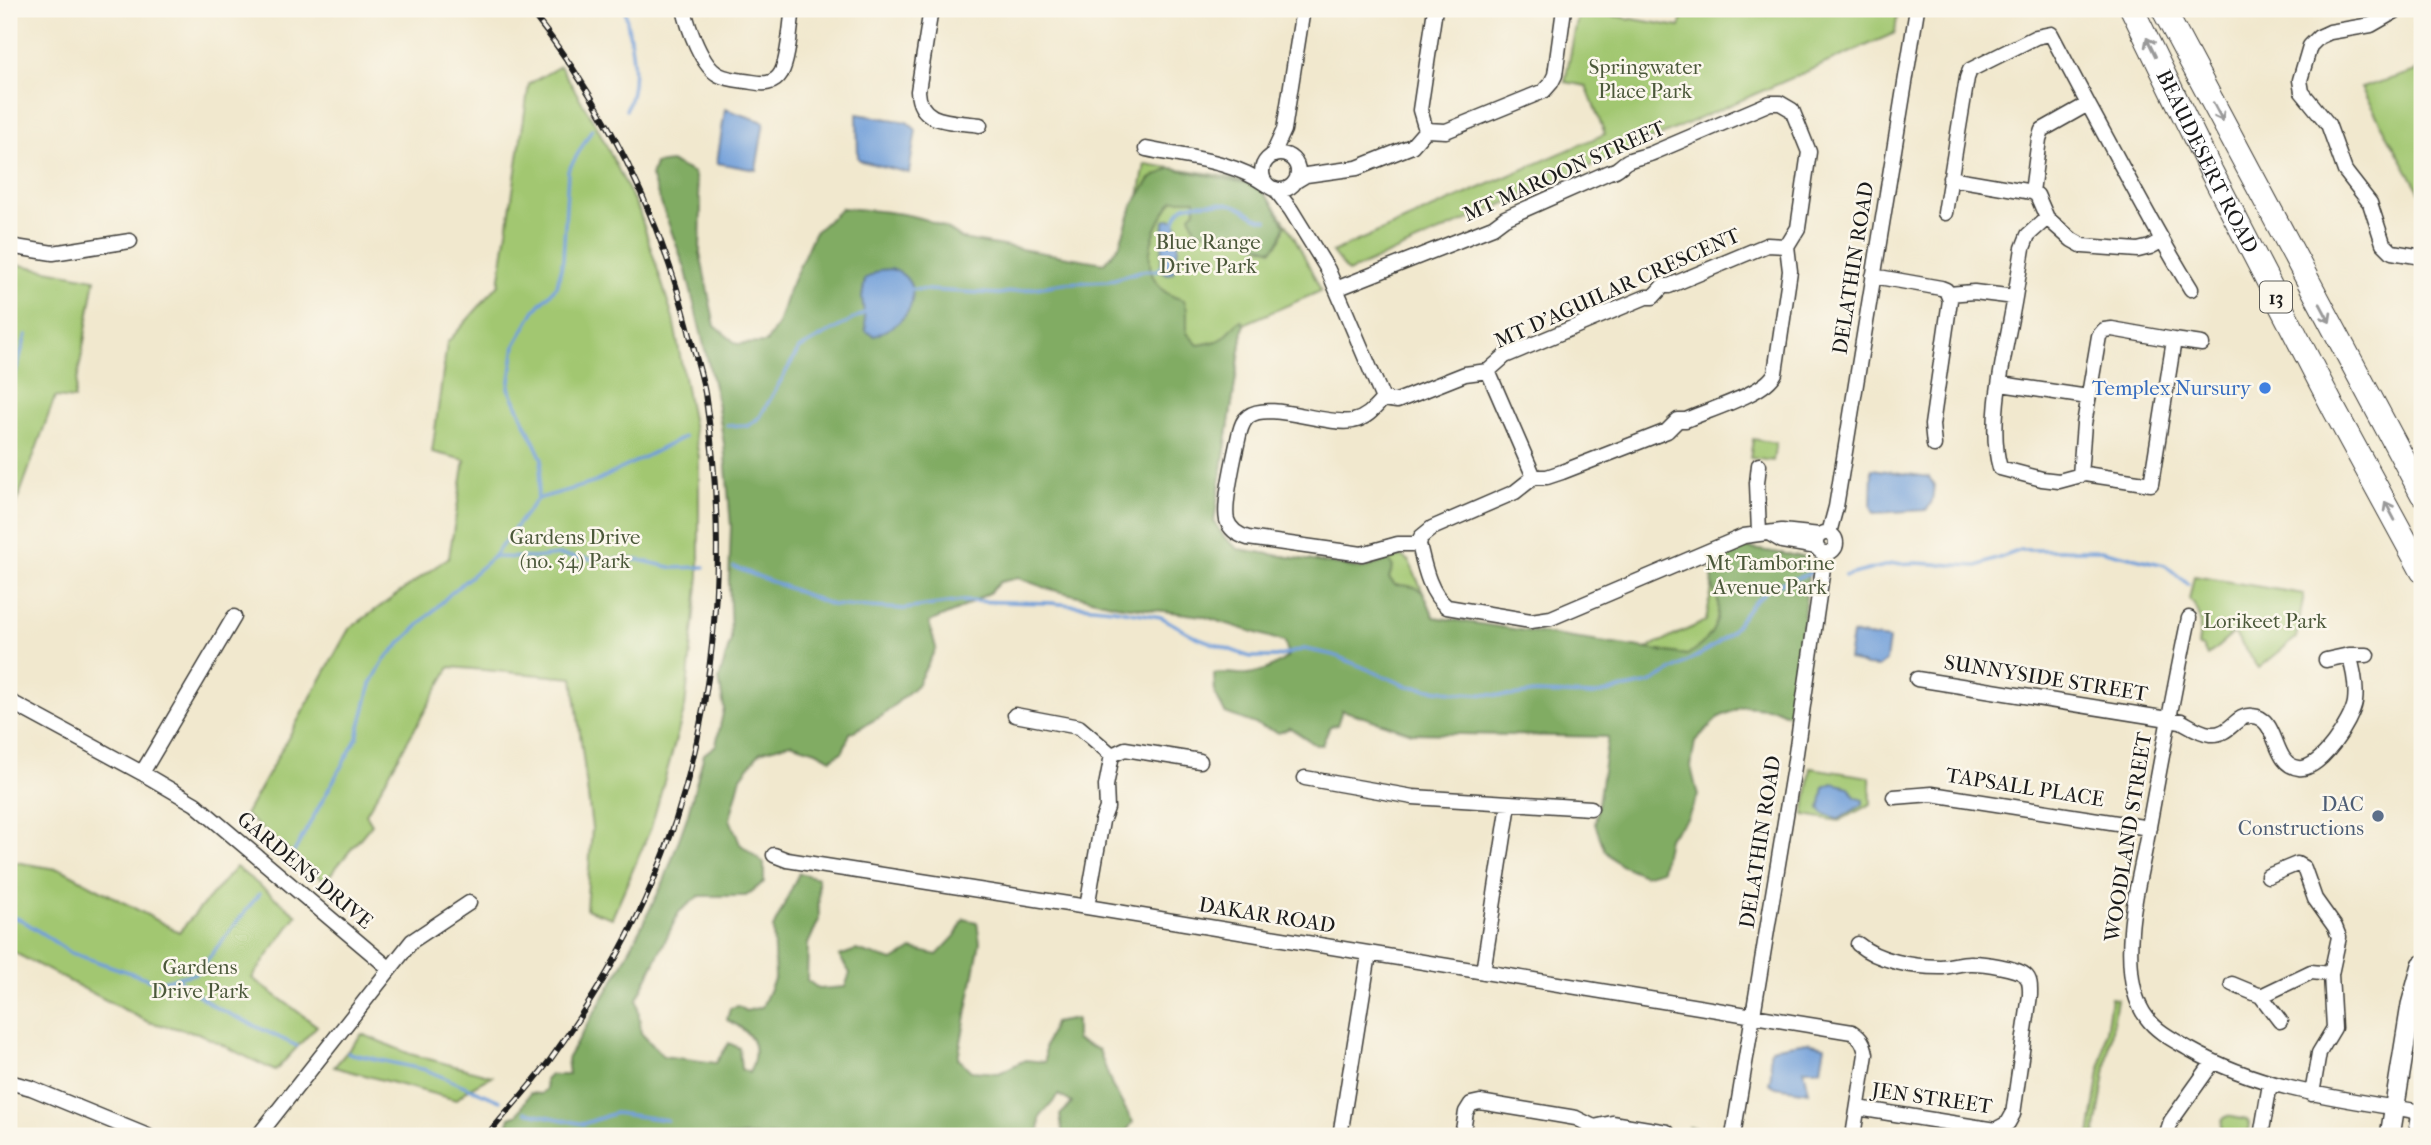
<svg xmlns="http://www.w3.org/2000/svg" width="2431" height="1145" viewBox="0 0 2431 1145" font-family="'IM FELL French Canon',serif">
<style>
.green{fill:#a2c771;stroke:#5f7246;stroke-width:2}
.forest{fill:#81ac63;stroke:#4e6440;stroke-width:2}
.water{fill:#719fd9;stroke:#465e7a;stroke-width:2}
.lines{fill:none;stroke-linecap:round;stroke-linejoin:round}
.stream{stroke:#719fd9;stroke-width:3.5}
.minor-casing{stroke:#3c3b37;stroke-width:17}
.secondary-casing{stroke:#3c3b37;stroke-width:22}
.trunk-casing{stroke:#3c3b37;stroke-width:25}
.minor{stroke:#fff;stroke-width:14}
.secondary{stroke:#fff;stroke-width:19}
.trunk{stroke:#fff;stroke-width:23}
.rail-casing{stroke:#1c1c1c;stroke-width:6}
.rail{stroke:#fbf7ec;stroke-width:3.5;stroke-dasharray:10;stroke-linecap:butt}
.oneway{stroke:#999}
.shop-dot{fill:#3f7fe0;stroke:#fbf7ec;stroke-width:2.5}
.service-dot{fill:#5c6f8a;stroke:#fbf7ec;stroke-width:2.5}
.labels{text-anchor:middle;stroke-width:5;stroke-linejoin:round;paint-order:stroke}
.shield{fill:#fbf7ec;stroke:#5f5e5a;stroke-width:2}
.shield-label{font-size:19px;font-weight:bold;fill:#1c1c1c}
.park-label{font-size:21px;fill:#4b583a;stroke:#fbf7ec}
.street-label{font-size:21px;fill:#1c1c1c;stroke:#fbf7ec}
.shop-label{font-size:21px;fill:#366cbe;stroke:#fbf7ec;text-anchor:end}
.service-label{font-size:21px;fill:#4e5e75;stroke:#fbf7ec;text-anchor:end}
</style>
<rect width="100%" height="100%" fill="#fbf7ec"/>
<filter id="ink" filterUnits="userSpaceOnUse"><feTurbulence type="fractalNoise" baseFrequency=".0143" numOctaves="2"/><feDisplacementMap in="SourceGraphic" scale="14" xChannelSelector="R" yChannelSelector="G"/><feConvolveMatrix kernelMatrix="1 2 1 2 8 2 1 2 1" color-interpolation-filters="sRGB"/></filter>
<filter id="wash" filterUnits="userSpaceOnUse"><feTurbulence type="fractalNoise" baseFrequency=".00686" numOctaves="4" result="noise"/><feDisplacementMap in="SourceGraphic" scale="28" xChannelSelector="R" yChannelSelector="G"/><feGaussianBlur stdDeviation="1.57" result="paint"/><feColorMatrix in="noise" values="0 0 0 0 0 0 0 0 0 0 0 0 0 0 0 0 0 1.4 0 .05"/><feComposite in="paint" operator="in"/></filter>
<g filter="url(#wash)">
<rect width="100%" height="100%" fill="#f1e8ce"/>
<!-- green -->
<path class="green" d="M 1683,9 L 1898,9 L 1895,33 L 1348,272 L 1332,252 L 1605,134 L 1586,86 L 1565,82 L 1579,10 L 1680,27 Z
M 560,66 L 596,125 L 639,211 L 673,318 L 699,457 L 699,576 L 685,707 L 651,828 L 612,918 L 586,909 L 592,828 L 573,678 L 450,667 L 366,814 L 372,824 L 325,881 L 245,815 L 349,629 L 449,557 L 465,460 L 432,452 L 447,343 L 499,284 L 529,84 Z
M 2422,69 L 2422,196 L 2361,88 Z
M 1145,164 C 1172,169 1227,173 1251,184 C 1278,198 1308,263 1321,291 L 1244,324 L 1214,522 L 1224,537 L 1238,549 L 1362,569 L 1401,556 L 1409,561 L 1434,617 L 1078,526 Z
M 9,263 L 95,279 L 74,399 L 55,397 L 9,524 Z
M 1753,439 L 1776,443 L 1773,461 L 1750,458 Z
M 1746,548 L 1805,557 L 1809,565 L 1808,576 L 1722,659 L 1643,650 L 1706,621 L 1714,576 L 1709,564 Z
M 2194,576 L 2304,594 L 2296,638 L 2259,668 L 2234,633 L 2207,656 L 2203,647 L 2198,646 C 2200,629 2204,611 2189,600 Z
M 1811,768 L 1870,777 L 1871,804 L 1839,821 L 1804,815 Z
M 9,861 L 63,870 L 179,932 L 236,867 L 297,915 L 252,978 L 317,1026 L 275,1071 L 198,1033 L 148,1022 L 9,950 Z
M 2111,998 L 2117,999 L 2095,1136 L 2090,1136 Z
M 362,1034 L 410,1054 L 492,1076 L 470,1088 L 456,1100 L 334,1067 Z
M 2227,1116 L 2247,1120 L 2250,1124 L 2248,1136 L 2220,1136 L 2222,1120 Z
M 1689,1127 L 1718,1132 L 1717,1136 L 1688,1136 Z"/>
<!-- forest -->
<path class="forest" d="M 671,162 L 694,173 L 701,205 L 700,253 L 715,326 L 737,344 L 766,343 L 778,324 L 788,292 L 814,233 L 842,208 C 883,211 929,212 962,239 L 1104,263 L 1119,246 L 1133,205 L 1150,179 L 1171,168 L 1250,184 L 1262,191 L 1272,203 L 1285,225 L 1281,239 L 1272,250 L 1255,244 L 1249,239 L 1224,237 L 1195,230 L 1190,215 L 1195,210 L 1195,200 L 1174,200 C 1147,230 1133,289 1184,300 L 1187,310 L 1187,333 L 1198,345 C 1209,343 1223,342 1229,332 C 1234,326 1234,324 1241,320 L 1244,324 L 1214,522 L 1224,537 L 1238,549 L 1362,569 L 1389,560 L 1393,567 L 1389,578 L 1395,585 C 1425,585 1423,592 1434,617 L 1687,655 C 1708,642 1720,628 1718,601 C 1717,596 1713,591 1713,585 C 1712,577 1713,573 1709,564 L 1746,548 L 1805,557 L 1809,565 L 1793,717 L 1776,709 L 1744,706 L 1719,717 L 1695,741 L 1691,767 L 1698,796 L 1687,819 L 1668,838 L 1662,870 L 1644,875 L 1620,865 L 1605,851 L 1595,824 L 1608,737 L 1412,733 L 1342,710 L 1337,725 L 1330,726 L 1322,745 L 1316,745 L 1290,728 L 1279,733 L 1225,713 L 1215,694 L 1214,674 C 1226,671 1235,675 1247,674 C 1262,673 1278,665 1288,656 L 1285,642 L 1202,616 L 1116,605 L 1049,589 L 1018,578 L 1000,582 L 989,593 L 958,610 L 929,622 L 936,648 L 917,685 L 882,716 L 850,733 L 843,751 L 831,759 L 816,751 L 790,743 L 760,752 L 741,777 L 730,819 L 740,844 L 764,863 L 764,882 L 746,896 L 699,896 L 679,912 L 637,999 L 641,1033 L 663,1056 L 716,1063 L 729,1043 L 739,1048 L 741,1069 L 749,1073 C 762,1046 752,1031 727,1020 L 730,1008 L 738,1006 L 746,1011 L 762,1007 L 775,977 L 773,928 L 799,873 L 818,878 L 819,920 L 808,944 L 807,980 L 819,989 L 845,987 L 850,973 L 839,956 L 856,950 L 893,961 L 912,949 L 937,955 L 955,936 L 964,919 L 977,922 L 980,942 L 958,1058 L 971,1071 L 999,1073 L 1025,1060 L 1045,1062 L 1045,1046 L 1054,1023 L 1076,1019 L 1076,1040 L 1099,1050 L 1112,1086 L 1133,1122 L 1123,1136 L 1063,1136 L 1060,1115 L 1072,1103 L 1059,1095 L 1040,1117 L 1039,1136 L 504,1136 L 510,1117 L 518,1114 L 530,1093 L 541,1094 L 546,1089 L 545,1080 L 550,1075 L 569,1075 L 567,1059 L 620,969 L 664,881 L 687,817 L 704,754 L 716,745 L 724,708 L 719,679 L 731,639 L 729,582 L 731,526 L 724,444 L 716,395 L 686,271 L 651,176 L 655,164 Z"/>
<!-- water -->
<path class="water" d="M 725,109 L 764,122 L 756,170 L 717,163 Z
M 857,114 L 907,122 L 916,130 L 909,173 L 861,161 L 858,158 Z
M 1170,219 L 1175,221 C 1182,236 1177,257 1173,273 L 1167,274 L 1161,270 L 1164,221 Z
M 891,269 C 917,277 919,304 899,322 C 892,328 883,331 875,336 L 866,331 L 862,297 L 865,279 L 880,270 Z
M 1872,469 L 1929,477 L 1934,485 L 1932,501 L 1927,510 L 1874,513 L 1871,506 Z
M 1852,634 L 1889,639 L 1886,661 L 1878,667 L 1866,666 L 1848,659 Z
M 1833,783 L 1849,787 L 1855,797 L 1863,800 L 1863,804 L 1839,819 L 1825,814 L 1820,809 L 1824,787 Z
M 1807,1042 L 1825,1046 L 1821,1069 L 1804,1069 L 1809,1092 L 1776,1087 L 1769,1083 C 1775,1066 1767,1060 1771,1048 Z"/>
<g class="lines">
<!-- stream -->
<path class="stream" d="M 625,9 C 630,42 641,79 626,110
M 1174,225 C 1175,218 1178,210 1185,206 C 1195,202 1227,202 1237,206 C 1250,211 1251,218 1267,220
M 909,289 L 999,294 L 1066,283 L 1108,281 L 1141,271 L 1158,270 L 1163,265
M 9,396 L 26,335
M 727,425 L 748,426 L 760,417 L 799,349 L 866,312
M 537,499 L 542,459 L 509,388 L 515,345 L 535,310 L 557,286 L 563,259 L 568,171 L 592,129
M 494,557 L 534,558 L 558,555 L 589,559 L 639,560 L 674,568 L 704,567
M 734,567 L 832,605 L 904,609 L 963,601 L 1051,603 L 1113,609 L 1161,617 L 1196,637 L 1250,657 L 1276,657 L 1304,649 L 1334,655 L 1407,686 L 1460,693 L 1511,696 L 1536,693 L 1593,695 L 1650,683 L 1711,648 L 1731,632 L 1751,605 L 1772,586 L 1815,572
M 1845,576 L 1892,564 L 1915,563 L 1977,566 L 2021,550 L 2101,550 L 2165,565 L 2188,584
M 294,852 L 357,738 L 371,684 L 385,659 L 450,594 L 493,557 L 537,499 L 593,483 L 684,437
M 9,916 L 22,920 L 71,953 L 158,982 L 197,973 L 259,894
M 177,979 L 215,1007 L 297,1046
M 348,1053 L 426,1070 L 500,1101
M 526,1112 L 583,1124 L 615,1113 L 667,1120"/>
</g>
</g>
<g filter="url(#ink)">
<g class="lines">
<!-- minor casing -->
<g class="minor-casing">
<path id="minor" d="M 684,9 C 688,27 702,67 719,75 C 729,80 741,80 752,82 C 763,84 774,85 781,73 C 789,59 790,26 793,9
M 931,9 L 918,91 C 919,125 953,121 980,125
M 2399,9 L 2371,25 L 2330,32 L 2319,37 L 2310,46 L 2300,80 L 2302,92 L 2328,124 L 2345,171 L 2370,203 L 2383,243 L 2392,252 L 2422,257
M 2088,104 C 2122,166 2154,229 2191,289
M 1426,130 L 1420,110 L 1435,9
M 1146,149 C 1188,158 1231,160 1267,185
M1262 172a18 18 0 1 1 36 0a18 18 0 1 1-36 0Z
M 1272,156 L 1284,130 L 1303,9
M 1950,178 L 2032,192 L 2037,195 L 2047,218 L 2072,240 L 2083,246 L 2138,250 L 2150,247 L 2161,241
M 1296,181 L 1306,175 L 1357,168 L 1412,146 L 1426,130 L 1446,131 L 1544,91 L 1551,83 L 1555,75 L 1564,9
M 1275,189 L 1291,210 L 1328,270 L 1383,399 C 1374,409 1367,418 1353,421 C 1326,426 1268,401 1249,416 C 1242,421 1241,428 1239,435 C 1235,454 1223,504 1227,520 C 1230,530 1238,535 1248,538 L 1362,554 L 1398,544 L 1419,544
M 1945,213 L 1967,78 L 1970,70 L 2036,37 L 2051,34 L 2088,104 L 2042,130 L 2039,139 L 2032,192
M 9,246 L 53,253 L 130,241
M 1873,276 L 1941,288 L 1946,290 L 1950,300 L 1932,425 L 1934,445
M 1336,289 L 1493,227 L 1505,218 L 1609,172 C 1620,171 1621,163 1630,160 C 1638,157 1647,156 1655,152 L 1770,103 L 1780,103 L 1792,110 L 1809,152 L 1798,228 L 1787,246
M 1948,294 L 1974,292 L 2015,297 L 2023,248 L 2028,235 L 2047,218
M 2015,297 C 2007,346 1986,420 2000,468 L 2042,479 L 2059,481 L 2085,474 L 2151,484 L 2174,340 L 2112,329 L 2104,330 L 2099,336 L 2084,424 L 2080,475
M 2174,340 L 2202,344
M 1488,371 L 1505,356 L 1646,297 L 1653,297 L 1663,286 L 1669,286 L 1767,245 L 1787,246 L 1790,271 L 1775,373 C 1765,394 1708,410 1686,420 L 1678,420 L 1667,431 L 1562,472 L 1547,477 L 1534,477
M 2001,384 L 2088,397
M 1383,399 L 1397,401 L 1465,374 L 1488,371 L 1534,477 L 1515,492 L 1432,528 L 1421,537 L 1419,544
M1816 543a10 10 0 1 1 20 0a10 10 0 1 1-20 0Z
M 1759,533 L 1757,483 L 1759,465
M 1829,533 L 1836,507 L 1917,9
M 1770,534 L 1782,541 L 1817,547
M 1419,544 C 1424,565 1429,593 1447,607 L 1531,621 L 1551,618 L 1744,536 L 1782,531 L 1820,535
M 2189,618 C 2174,689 2161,760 2148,832 C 2143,864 2133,898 2131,931 C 2129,958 2129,995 2147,1018 C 2157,1032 2174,1040 2189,1049 C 2261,1090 2342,1099 2422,1112
M 2326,660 L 2349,655 L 2367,655
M 1917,679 L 2181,721 C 2190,726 2200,733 2210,734 C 2231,736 2235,714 2252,716 C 2280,718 2271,765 2299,768 C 2320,771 2352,721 2355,702 C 2357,686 2354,671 2349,655
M 9,701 L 142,773 L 195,804 L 389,968
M 1015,715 L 1079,727 L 1112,755
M 142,773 L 234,617
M 1305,778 L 1413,797 L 1591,808
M 1894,797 L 1932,794 L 2149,828
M 774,855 L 787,860 L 1087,907 L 1852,1032 C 1861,1038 1864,1043 1866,1054 L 1853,1136
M 2268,876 L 2297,864 L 2304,868 L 2315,899 L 2335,927 L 2339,937 L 2331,974 L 2334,1028 L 2319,1053 L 2312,1094
M 1087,907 L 1102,821 L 1107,808 L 1106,786 L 1112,755 L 1125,749 L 1200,761
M 1483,972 L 1509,804
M 2232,984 L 2261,996 L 2280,1021
M 2261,996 L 2311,972 L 2331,974
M 9,1082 L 31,1088 L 148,1136
M 1858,1108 L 1995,1130 L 2008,1123 L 2013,1114 L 2030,995 C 2030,988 2031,980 2025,975 C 2017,968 1984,963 1972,963 C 1962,962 1951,967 1940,967 C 1913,967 1878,961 1858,944
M 1594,1127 L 1612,1123 L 1667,1132
M 258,1136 L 412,941 L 469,903
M 1340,1136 L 1369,954
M 1462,1136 L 1466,1112 L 1471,1104 L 1480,1102 L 1576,1118 L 1594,1127
M 1733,1136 L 1794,767 L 1825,554
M 2166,1136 L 2171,1121 L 2213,1062
M 2261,1136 L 2270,1084"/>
</g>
<!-- secondary casing -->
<g class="secondary-casing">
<path id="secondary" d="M 2390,1136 L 2411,1005 L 2422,965
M 2418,1136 L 2422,1112"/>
</g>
<!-- trunk casing -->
<g class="trunk-casing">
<g id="trunk">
<path id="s1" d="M 2132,9 L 2211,171 L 2335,411 L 2422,571"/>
<path d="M 2163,9 L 2422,494"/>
</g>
</g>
<!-- minor -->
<use href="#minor" class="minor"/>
<!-- secondary -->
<use href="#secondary" class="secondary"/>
<!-- trunk -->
<use href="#trunk" class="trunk"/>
<!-- rail casing -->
<g class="rail-casing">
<path id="rail" d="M 487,1136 C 507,1111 530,1087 550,1060 C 589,1006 626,946 652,884 C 717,730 730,558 705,393 C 701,371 693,349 688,327 C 657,210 605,103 529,9"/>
</g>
<!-- rail -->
<use href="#rail" class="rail"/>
</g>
<!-- one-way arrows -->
<defs><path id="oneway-shaft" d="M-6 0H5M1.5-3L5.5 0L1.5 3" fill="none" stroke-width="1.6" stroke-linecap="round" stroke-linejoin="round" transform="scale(1.75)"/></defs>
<g class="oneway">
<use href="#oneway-shaft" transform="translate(2151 47) rotate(-116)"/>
<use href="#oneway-shaft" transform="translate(2218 112) rotate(62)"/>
<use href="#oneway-shaft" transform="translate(2325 313) rotate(62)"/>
<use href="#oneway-shaft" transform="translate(2390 511) rotate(-118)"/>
</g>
</g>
<!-- markers -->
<circle class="shop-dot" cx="2265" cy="388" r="7"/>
<circle class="service-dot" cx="2378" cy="816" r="7"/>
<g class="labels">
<!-- shield labels -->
<rect class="shield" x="2260" y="281.5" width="32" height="31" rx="5"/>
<g class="shield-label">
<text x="2276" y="304">13</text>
</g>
<!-- park labels -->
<g class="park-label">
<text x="1645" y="74">Springwater<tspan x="1645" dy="24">Place Park</tspan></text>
<text x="1208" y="249">Blue Range<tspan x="1208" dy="24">Drive Park</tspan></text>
<text x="575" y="544">Gardens Drive<tspan x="575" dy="24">(no. 54) Park</tspan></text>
<text x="1770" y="570">Mt Tamborine<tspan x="1770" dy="24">Avenue Park</tspan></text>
<text x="2265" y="628">Lorikeet Park</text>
<text x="200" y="974">Gardens<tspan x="200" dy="24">Drive Park</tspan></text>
</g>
<!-- street labels -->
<g class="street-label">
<text dy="7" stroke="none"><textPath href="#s1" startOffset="170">BEAUDESERT ROAD</textPath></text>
<text transform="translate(1564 171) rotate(-24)" y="7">MT MAROON STREET</text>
<text transform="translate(1853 268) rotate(-81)" y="7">DELATHIN ROAD</text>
<text transform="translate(1617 288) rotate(-24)" y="7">MT D'AGUILAR CRESCENT</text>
<text transform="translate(2046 678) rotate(9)" y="7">SUNNYSIDE STREET</text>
<text transform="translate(2025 787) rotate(9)" y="7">TAPSALL PLACE</text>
<text transform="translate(2128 837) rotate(-81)" y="7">WOODLAND STREET</text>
<text transform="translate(1760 842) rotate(-81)" y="7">DELATHIN ROAD</text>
<text transform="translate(305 870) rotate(40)" y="7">GARDENS DRIVE</text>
<text transform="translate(1267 915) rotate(9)" y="7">DAKAR ROAD</text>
<text transform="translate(1932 1098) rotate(8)" y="7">JEN STREET</text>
</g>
<!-- shop labels -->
<g class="shop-label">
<text x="2251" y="395">Templex Nursury</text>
</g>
<!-- service labels -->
<g class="service-label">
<text x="2364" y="811">DAC<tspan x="2364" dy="24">Constructions</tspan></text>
</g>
</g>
<!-- margin -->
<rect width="2431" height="1145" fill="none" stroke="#fbf7ec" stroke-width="35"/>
</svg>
